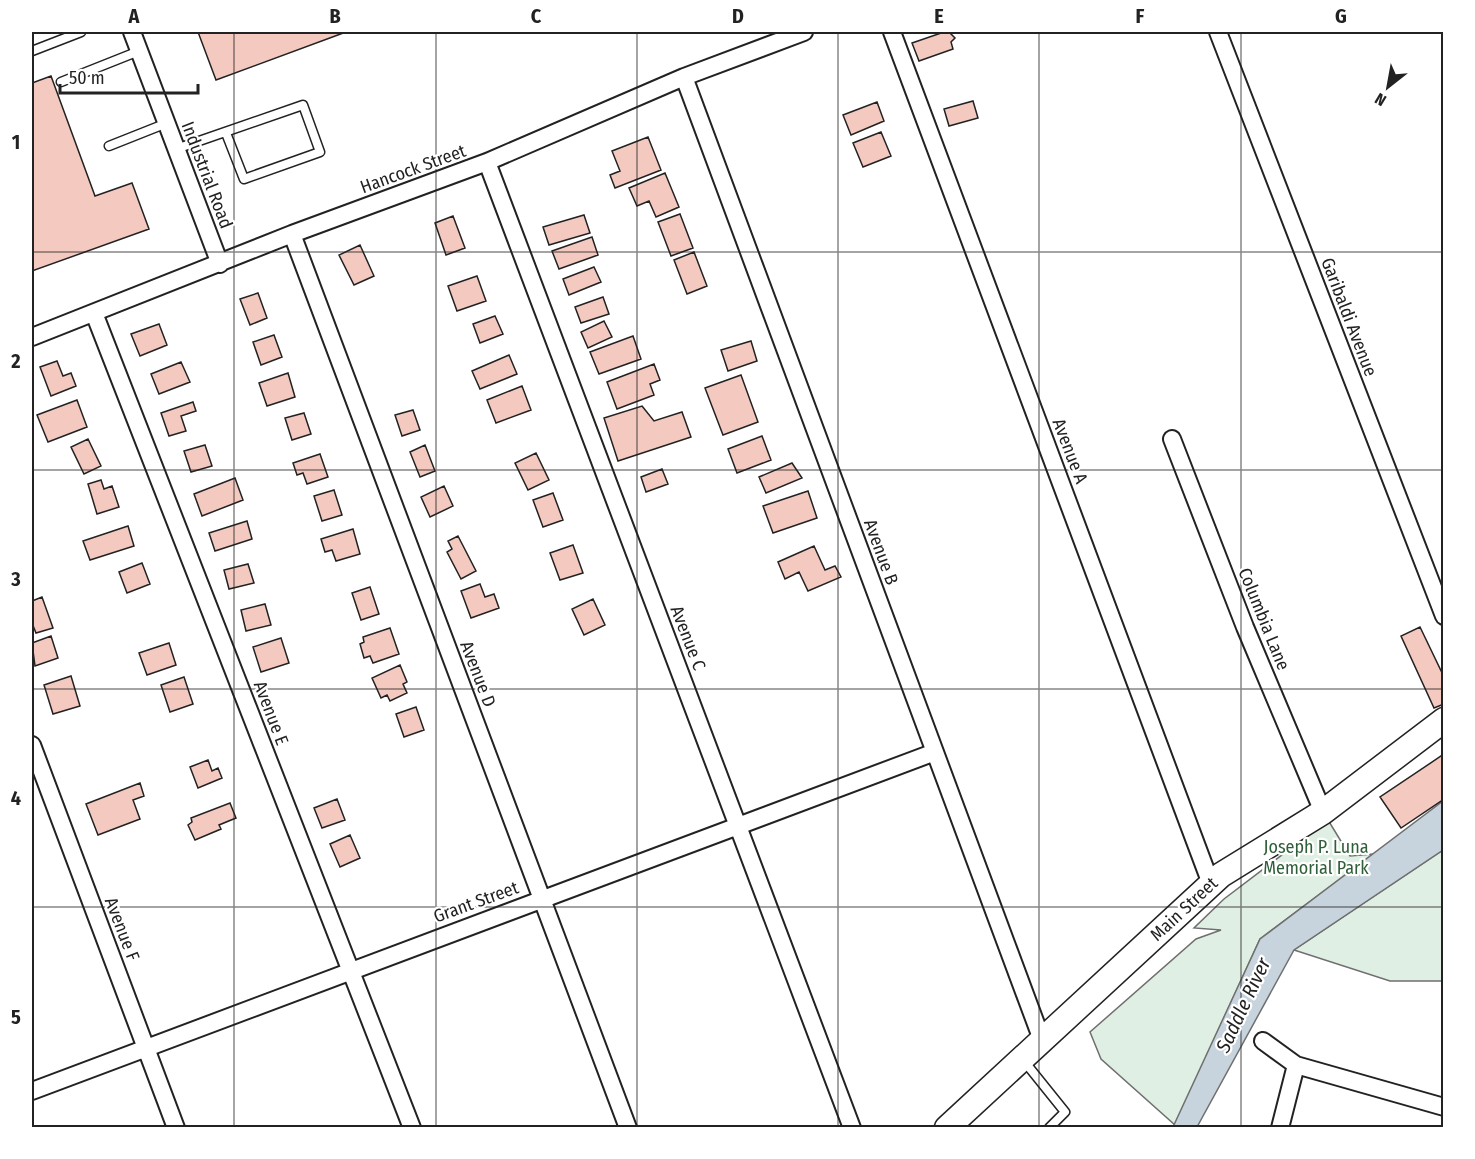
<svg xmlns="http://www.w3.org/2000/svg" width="1475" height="1159" viewBox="0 0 1475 1159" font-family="'Fira Sans Condensed',sans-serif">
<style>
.green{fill:#e0efe3;stroke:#6f6f6f;stroke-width:1.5}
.water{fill:#c7d3dd;stroke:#6f6f6f;stroke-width:1.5}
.building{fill:#f3c9c0;stroke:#222;stroke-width:1.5}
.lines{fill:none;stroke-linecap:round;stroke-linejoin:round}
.lane-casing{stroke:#222;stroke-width:11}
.street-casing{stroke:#222;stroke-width:20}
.secondary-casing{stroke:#222;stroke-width:27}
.lane{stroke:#fff;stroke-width:8}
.street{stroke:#fff;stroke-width:16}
.secondary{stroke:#fff;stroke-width:24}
.grid{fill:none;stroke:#222;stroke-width:1.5;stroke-opacity:0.55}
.labels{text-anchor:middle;stroke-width:4.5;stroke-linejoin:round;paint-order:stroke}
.street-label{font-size:18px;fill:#222;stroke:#fff}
.park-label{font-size:18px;fill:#2f5e38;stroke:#fff}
.water-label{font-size:20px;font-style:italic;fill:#222;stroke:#fff}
.neatline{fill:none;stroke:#222;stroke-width:2}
.grid-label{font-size:20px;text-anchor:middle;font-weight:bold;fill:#222}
</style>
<rect width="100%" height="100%" fill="#fff"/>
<!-- green -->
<path class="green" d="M 1328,820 L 1350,856 L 1374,854 L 1260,939 L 1175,1125 L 1101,1059 L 1090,1032 L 1196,939 L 1221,930 L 1194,928 L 1224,899 Z
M 1443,850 L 1443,981 L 1390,981 L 1294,950 Z"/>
<!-- water -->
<path class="water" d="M 1443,801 L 1443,850 L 1294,950 L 1197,1127 L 1173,1127 L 1260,939 Z"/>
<!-- building -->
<path class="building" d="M 198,32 L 346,32 L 216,80 Z
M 944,32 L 949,32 L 955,38 L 951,42 L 953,49 L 919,61 L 912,43 Z
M 51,76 L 95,196 L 132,183 L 149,229 L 32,271 L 32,83 Z
M 973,101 L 978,118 L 949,126 L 944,109 Z
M 877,102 L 884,121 L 851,135 L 843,115 Z
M 881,132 L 891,156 L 863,167 L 853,143 Z
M 648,137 L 661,170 L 615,188 L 610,175 L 620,171 L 612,151 Z
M 665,173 L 679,207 L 656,217 L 649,201 L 637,206 L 629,188 Z
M 680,214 L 693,248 L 671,256 L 658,222 Z
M 584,215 L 590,233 L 549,245 L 543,227 Z
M 453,216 L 465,248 L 446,255 L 435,223 Z
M 592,237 L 598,255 L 559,269 L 552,251 Z
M 360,245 L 374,276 L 354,285 L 339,255 Z
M 694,252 L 707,286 L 687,294 L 674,260 Z
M 594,267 L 601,282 L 569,295 L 563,279 Z
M 477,276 L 486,301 L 457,311 L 448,286 Z
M 258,293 L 267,318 L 250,325 L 240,299 Z
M 603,297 L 609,314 L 581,323 L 575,307 Z
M 495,316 L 503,334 L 480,343 L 473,324 Z
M 604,321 L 612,337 L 588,348 L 581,332 Z
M 159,324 L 167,345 L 140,356 L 131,334 Z
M 274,335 L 282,357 L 261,365 L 253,342 Z
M 633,336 L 641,359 L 599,374 L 590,352 Z
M 751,341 L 757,361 L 728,371 L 721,350 Z
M 509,355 L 517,374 L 480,389 L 472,371 Z
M 57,361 L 63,376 L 71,373 L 76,386 L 51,396 L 40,367 Z
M 181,362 L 190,382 L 159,394 L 151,374 Z
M 654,364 L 660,380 L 650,384 L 654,395 L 617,409 L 607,382 Z
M 288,373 L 295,397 L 267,406 L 259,383 Z
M 741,375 L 758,422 L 723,435 L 705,388 Z
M 522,386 L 531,410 L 496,423 L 487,400 Z
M 77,400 L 87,427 L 48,442 L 37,415 Z
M 193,402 L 196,411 L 181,416 L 186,431 L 169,436 L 161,413 Z
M 642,406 L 654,421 L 682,412 L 691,437 L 618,461 L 604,418 Z
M 413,410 L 420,430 L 402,436 L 395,415 Z
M 304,413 L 311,434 L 292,440 L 285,418 Z
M 762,436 L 771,460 L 737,473 L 728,449 Z
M 88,439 L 101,466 L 84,474 L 71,447 Z
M 205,445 L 212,466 L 191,472 L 184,451 Z
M 425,445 L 435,471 L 420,477 L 410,452 Z
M 536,453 L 549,480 L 528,490 L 515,463 Z
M 320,454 L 328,477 L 307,484 L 303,473 L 297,475 L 293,463 Z
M 792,463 L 802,478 L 766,493 L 759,477 Z
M 662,469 L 668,484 L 646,492 L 641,477 Z
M 235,478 L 243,500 L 202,516 L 194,494 Z
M 101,480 L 104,489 L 112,486 L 119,507 L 97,514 L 88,484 Z
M 444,486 L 453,506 L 430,517 L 421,497 Z
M 334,490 L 342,515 L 322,521 L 314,496 Z
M 808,491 L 817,518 L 773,533 L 763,506 Z
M 553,493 L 563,520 L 543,527 L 533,500 Z
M 247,521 L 252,539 L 215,551 L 209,533 Z
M 128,526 L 134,546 L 90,560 L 83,541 Z
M 353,529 L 360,554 L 336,561 L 332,550 L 325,552 L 321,539 Z
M 458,536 L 476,571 L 461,579 L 447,552 L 452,549 L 448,541 Z
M 573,545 L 583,573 L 560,580 L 550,553 Z
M 814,546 L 825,570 L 835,566 L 841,577 L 808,591 L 799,572 L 785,579 L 778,562 Z
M 142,563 L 150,584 L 127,593 L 119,572 Z
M 248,564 L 254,583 L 229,589 L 224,570 Z
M 480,584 L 485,597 L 494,594 L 499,608 L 471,618 L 461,591 Z
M 370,587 L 379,614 L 361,620 L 352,593 Z
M 42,597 L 53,628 L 36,633 L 32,623 L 32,601 Z
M 593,599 L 605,625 L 584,635 L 572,609 Z
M 265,604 L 271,625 L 246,631 L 241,610 Z
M 1420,627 L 1444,677 L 1444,704 L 1434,708 L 1401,636 Z
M 390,628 L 399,654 L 373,663 L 370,656 L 364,658 L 360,644 L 364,642 L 363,637 Z
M 51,636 L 58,658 L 35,666 L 32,643 Z
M 281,638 L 289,663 L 261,672 L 253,647 Z
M 169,643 L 176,665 L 147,675 L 139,653 Z
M 400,665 L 407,682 L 403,684 L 407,693 L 390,701 L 387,695 L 381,698 L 372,678 Z
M 71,676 L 80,706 L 53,714 L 44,685 Z
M 184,677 L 193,704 L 170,712 L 161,685 Z
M 416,707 L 424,730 L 404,737 L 396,714 Z
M 1444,754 L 1444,799 L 1401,828 L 1380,797 Z
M 208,760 L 212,771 L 218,768 L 222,778 L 198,788 L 190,767 Z
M 140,783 L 144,796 L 133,800 L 140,819 L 98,835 L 86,804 Z
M 337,799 L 345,820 L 322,828 L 314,808 Z
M 230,803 L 236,818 L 219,825 L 221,829 L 195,840 L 188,825 L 192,822 L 191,818 Z
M 350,835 L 360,858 L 340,867 L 330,844 Z"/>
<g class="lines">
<!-- lane casing -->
<g class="lane-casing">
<path id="lane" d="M 32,51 L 81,32
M 61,82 L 139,51
M 109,146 L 167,123
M 176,149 L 303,105 L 320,152 L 244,179 L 226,133
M 1024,1061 L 1065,1112 L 1049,1128"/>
</g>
<!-- street casing -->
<g class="street-casing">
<path id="street" d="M 132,32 L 220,264
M 892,32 L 1211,884
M 1218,32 L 1444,616
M 684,77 L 1042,1040
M 487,162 L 852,1128
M 292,234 L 628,1128
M 94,313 L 412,1128
M 32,337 L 292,234 L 487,162 L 684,77 L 804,32
M 1172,439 L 1245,627 L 1323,812
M 32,745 L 176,1128
M 1263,1041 L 1296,1065 L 1444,1107
M 32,1091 L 935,752
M 1280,1128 L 1296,1065"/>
</g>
<!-- secondary casing -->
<g class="secondary-casing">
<path id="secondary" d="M 947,1128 L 1221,875 L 1323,812 L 1444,720"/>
</g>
<!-- lane -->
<use href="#lane" class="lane"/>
<!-- street -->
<use href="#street" class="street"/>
<!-- secondary -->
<use href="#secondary" class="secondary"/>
</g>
<!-- grid -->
<path class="grid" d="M 234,32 L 234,1128M 436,32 L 436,1128M 637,32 L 637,1128M 838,32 L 838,1128M 1039,32 L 1039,1128M 1241,32 L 1241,1128M 32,252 L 1444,252M 32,470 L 1444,470M 32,689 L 1444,689M 32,907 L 1444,907"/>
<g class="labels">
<!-- street labels -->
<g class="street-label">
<text transform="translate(413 169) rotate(-20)" y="6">Hancock Street</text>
<text transform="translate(207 175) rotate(69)" y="6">Industrial Road</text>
<text transform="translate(1349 317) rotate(69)" y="6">Garibaldi Avenue</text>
<text transform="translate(1070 451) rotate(69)" y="6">Avenue A</text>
<text transform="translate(881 552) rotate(70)" y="6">Avenue B</text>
<text transform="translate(1264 619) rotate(68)" y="6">Columbia Lane</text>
<text transform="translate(688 638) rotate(69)" y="6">Avenue C</text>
<text transform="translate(478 674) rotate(69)" y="6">Avenue D</text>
<text transform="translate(271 713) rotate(69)" y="6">Avenue E</text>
<text transform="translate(476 902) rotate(-20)" y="6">Grant Street</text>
<text transform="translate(1184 909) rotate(-43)" y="6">Main Street</text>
<text transform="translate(122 929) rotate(69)" y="6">Avenue F</text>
</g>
<!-- park labels -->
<g class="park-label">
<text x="1316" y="853">Joseph P. Luna<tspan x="1316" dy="21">Memorial Park</tspan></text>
</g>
<!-- water labels -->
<g class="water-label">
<text transform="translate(1243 1005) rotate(-65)" y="7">Saddle River</text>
</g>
</g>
<!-- border -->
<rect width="1475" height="1159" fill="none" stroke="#ffffff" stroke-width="66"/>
<!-- north arrow -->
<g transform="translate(1388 87) rotate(211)" stroke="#ffffff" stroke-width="4.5" paint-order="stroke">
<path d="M0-4.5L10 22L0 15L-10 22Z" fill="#222222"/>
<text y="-9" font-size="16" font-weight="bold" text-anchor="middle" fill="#222222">N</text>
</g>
<!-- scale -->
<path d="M60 84v9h138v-9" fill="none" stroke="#222222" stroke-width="3"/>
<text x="69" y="84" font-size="18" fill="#222222" stroke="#ffffff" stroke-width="4.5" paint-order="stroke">50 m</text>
<rect x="33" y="33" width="1409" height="1093" class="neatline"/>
<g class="grid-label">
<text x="134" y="23">A</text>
<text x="335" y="23">B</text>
<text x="536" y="23">C</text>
<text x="738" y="23">D</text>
<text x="939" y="23">E</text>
<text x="1140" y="23">F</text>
<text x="1341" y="23">G</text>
<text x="16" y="149">1</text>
<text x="16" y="368">2</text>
<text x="16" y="586">3</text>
<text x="16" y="805">4</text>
<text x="16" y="1024">5</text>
</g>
</svg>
